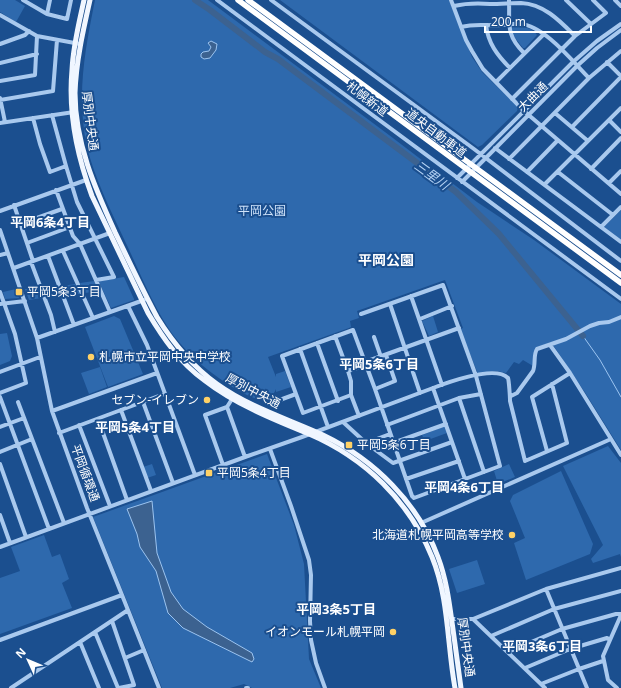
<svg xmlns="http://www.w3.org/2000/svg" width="621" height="688" viewBox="0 0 621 688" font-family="'Open Sans','Noto Sans JP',sans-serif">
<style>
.green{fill:#2e69ad}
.water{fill:#3c6290;stroke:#9cc4f0}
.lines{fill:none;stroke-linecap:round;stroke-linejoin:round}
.stream{stroke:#9cc4f0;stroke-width:1}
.river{stroke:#3c6290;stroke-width:6}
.minor{stroke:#a9c9ee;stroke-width:4}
.major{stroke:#f0f6ff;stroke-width:5}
.highway{stroke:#fff;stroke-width:5.5}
.poi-dot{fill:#ffd166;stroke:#1b4f8f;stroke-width:1.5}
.labels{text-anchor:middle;stroke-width:4;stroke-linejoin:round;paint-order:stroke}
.street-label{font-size:12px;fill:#fff;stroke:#1b4f8f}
.park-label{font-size:12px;fill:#cfe3fa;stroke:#1b4f8f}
.poi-label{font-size:12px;fill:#fff;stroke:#1b4f8f;text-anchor:start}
.water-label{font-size:13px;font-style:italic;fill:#b5d3f5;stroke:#1b4f8f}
.neighbourhood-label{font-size:13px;font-weight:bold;fill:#fff;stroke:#1b4f8f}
.quarter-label{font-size:14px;font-weight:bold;fill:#fff;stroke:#1b4f8f}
</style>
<rect width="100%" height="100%" fill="#1b4f8f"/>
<!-- green -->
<path class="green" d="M 0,0 L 15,0 L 25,6 L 16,22 L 0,12 Z
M 95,0 L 208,0 L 389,135 L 477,202 L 534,240 L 621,304 L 621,450 L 586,394 L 551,342 C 533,350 534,346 533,366 L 523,360 L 519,364 L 514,362 L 506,373 L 497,371 L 478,374 L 460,329 L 463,328 L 445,280 L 357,311 L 359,318 L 350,321 L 351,327 L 349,328 L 268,357 L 276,377 L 276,374 L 285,371 L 291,387 L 276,392 L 276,389 C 269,405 260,401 247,395 C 216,379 186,355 167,326 C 150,299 138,268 124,239 C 110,209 95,179 87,147 C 76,96 85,50 95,0 Z
M 280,0 L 449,0 L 472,57 L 482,72 L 518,107 L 517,111 L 482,145 L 478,147 Z
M 515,27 C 524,27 532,27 537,35 L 525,48 L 523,48 L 512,34 L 511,28 Z
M 621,210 L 621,240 L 604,227 Z
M 124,277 L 134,299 L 134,300 L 111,308 L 99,282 L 100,281 Z
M 94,281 L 99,291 L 85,293 L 80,283 Z
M 75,284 L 80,294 L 65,296 L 62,286 Z
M 57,286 L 61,296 L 47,298 L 43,287 Z
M 39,288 L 42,298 L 29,300 L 25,289 Z
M 16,289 L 19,298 L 5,299 L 3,292 Z
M 114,316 L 120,319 L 143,374 L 108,387 L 85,327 Z
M 433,316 L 438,332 L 429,336 L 422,321 Z
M 7,333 L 12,356 L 10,361 L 0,365 L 0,334 Z
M 100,367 L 107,387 L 89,394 L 81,373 Z
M 443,427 L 445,427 L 447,433 L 425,441 L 422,435 Z
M 608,446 L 621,463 L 621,557 L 620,554 L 593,563 L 591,559 L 603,545 L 563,466 Z
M 267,454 L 294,525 L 304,564 L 309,659 L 321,688 L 252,688 L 244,684 L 230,688 L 162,688 L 93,517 Z
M 152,464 L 156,475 L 147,478 L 143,467 Z
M 509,464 L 515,477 L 498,484 L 494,471 Z
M 561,471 L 593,544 L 590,554 L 526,580 L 514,543 L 525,538 L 510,501 L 513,495 Z
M 44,535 L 52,557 L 60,554 L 69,579 L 62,583 L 72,608 L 0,634 L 0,578 L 20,571 L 11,547 Z
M 477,560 L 485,584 L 457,593 L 449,569 Z"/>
<!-- water -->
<path class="water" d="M 211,41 L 217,44 L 216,50 L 210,58 L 204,59 L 201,57 L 201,54 L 203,52 L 209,51 L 211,47 L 208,43 Z
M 152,501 L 157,553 L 171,592 L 183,609 L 207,627 L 252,653 L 254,659 L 252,662 L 183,628 L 168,613 L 156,571 L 140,547 L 137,534 L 127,509 Z"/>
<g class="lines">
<!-- stream -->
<path class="stream" d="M 583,336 L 600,360 L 621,397"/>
<!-- river -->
<path class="river" d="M 195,0 L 210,10 L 265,52 L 278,59 L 456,192 L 499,234 L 583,336"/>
<!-- minor -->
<path class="minor" d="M 23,0 L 47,14 L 67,19 L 71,0
M 217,0 L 621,299
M 271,0 L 474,149 L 621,261
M 451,0 L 466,40 L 472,51 L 483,69 L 524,111 L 621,194
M 509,0 C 510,24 505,34 524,53
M 566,0 L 591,24
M 615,0 L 621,6
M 454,6 C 467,3 477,3 490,4 C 501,4 511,3 521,3 C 544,4 560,21 575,36
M 47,14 L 50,0
M 0,15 L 37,36 L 80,44
M 486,25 C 488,43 497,55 510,68
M 461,27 C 476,23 487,26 501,25 C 507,25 514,23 520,24 C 544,25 573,62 589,78
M 0,44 L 25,35 L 29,31
M 607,62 L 621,76
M 0,63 L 37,54
M 0,81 L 35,75 L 37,36
M 496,82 L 544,34
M 0,98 L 5,122
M 512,99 L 575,36 L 606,13 L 593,0
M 0,100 L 53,91 L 57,40
M 555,113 L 588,141
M 52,115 L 66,166 L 77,202 L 114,277 L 96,280
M 33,118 L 40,144 L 50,172 L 66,166
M 609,120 L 621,132
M 0,123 L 74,112
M 572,127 L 621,77
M 495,148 L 621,242
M 509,159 L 589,78 L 621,51
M 591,169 L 621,138
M 527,172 L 558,140
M 558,172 L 613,215
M 457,178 L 573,62 L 597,41 L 621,24
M 462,182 L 577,66 L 597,48 L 621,30
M 609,183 L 621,171
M 545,184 L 621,108
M 56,190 L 73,236 L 80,244 L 110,312
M 14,205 L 33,261
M 0,211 L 86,180
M 20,224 L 62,209
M 601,227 L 621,207
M 0,230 L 37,338 L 52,411 L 87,508 L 122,595 L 0,640
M 27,243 L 70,227
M 63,251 L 93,318
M 0,255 L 8,253
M 48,256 L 74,325
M 31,262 L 51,315 L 55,332
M 14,268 L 110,233
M 0,292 L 15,334 L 26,383 L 0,393
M 411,296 L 442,385
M 0,304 L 25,301
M 390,304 L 420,393
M 128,306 L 147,345 L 195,475
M 420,319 L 452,306
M 335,336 L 348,371 L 351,381 L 351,395 L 359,416
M 374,337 L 381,357
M 37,338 L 144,300
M 317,343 L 338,401
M 550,345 L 570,373 L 621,455
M 300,349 L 328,427
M 365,362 L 459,328
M 348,371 L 366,365
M 0,372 L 40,357
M 433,388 L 465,479
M 375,389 L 395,381 L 386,355
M 351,395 L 303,413 L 282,356 L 353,330 L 375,389 L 412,496 L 414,498 L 500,466 L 476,376 L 443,285 L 361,314
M 511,396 L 517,393 L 533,371 C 536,364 533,355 537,349 L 566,339 L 590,326 L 599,323 L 609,322 L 621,317
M 0,397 L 49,529
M 459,398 L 484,472
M 277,401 L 296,394
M 18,402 L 64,523
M 143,402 L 173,483
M 227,407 L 245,457
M 121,410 L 151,491
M 52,411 L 157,373
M 98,419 L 127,500
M 343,422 L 366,443 L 393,463 L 452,442
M 79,425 L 110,506
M 387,425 L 459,398 L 481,394
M 0,427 L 24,418
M 59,433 L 164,394
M 366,443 L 390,434
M 393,443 L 446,424
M 270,449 L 291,506 L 309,560 L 311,575 L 310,621 L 311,640 L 316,663 L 325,688
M 547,451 L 532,397 L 570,373
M 0,452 L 32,439
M 0,464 L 26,537
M 223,465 L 205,415 L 227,407 L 232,399
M 406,479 L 459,461
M 0,515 L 10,543
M 421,523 L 611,439
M 0,547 L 245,457 L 302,437 L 433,388 C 449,382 495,365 508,378 C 509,381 510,397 510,401 L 525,461 L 567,443 L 552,384
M 546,589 L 587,688
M 122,595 L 159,688
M 452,619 L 473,619 L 546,589 L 621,568
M 473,619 L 545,688
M 112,621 L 134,685 L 119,688
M 95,632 L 118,688
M 491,636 L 554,609 L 621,591
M 80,642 L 99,688
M 508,652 L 562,629 L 616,614 L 621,614
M 125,658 L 144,650
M 525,668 L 570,649 L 607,638 L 610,640
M 541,684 L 579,669 L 603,661
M 11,688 L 128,610
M 246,688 L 248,688
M 617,688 L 608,680 L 603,656 L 621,615"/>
<!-- major -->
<path class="major" d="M 84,0 C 79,23 73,46 72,70 C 68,114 77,156 92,196 L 148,313 C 163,338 180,363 204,380 C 235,404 272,419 309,434 C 365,458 409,501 432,557 C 449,598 447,645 455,688
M 90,0 C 83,31 76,62 75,93 C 75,143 95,188 115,232 C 129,261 142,289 157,317 C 173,343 192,366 217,384 C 249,407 288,419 323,435 C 375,460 418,503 438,557 C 446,578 449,600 452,622 C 455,644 458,666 461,688"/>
<!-- highway -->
<path class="highway" d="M 238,0 L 621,283
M 248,0 L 621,275"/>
</g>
<!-- markers -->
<g class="poi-dot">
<rect x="15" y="288" width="8" height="8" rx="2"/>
<circle cx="91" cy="357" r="4"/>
<circle cx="207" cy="400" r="4"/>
<rect x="345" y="441" width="8" height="8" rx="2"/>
<rect x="205" y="469" width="8" height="8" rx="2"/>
<circle cx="512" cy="535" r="4"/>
<circle cx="393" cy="632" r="4"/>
</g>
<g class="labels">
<!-- street labels -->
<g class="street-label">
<text transform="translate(533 97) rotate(-45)" y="4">大曲通</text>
<text transform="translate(367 99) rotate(37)" y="4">札幌新道</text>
<text transform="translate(90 121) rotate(83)" y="4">厚別中央通</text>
<text transform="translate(436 133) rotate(37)" y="4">道央自動車道</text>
<text transform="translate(253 391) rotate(28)" y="4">厚別中央通</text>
<text transform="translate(85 473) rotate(70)" y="4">平岡循環通</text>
<text transform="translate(466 647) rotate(82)" y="4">厚別中央通</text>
</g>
<!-- park labels -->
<g class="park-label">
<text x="262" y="215">平岡公園</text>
</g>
<!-- poi labels -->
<g class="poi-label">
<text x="27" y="296">平岡5条3丁目</text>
<text x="99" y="361">札幌市立平岡中央中学校</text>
<text x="199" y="404" text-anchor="end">セブン-イレブン</text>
<text x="357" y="449">平岡5条6丁目</text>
<text x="217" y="477">平岡5条4丁目</text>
<text x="504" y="539" text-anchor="end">北海道札幌平岡高等学校</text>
<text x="385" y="636" text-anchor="end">イオンモール札幌平岡</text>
</g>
<!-- water labels -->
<g class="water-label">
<text transform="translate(432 175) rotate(36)" y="5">三里川</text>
</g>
<!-- neighbourhood labels -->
<g class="neighbourhood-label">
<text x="50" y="227">平岡6条4丁目</text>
<text x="379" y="369">平岡5条6丁目</text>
<text x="135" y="432">平岡5条4丁目</text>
<text x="464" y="492">平岡4条6丁目</text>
<text x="336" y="614">平岡3条5丁目</text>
<text x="542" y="651">平岡3条6丁目</text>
</g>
<!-- quarter labels -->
<g class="quarter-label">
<text x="386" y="265">平岡公園</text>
</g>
</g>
<!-- north arrow -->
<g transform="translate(28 660) rotate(314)" stroke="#1b4f8f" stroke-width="3" paint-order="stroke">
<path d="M0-3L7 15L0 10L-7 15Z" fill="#ffffff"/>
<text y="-6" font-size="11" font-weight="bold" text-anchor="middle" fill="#ffffff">N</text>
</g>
<!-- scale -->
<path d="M485 26v6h106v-6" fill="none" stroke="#ffffff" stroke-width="2"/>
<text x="491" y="26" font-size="12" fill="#ffffff" stroke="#1b4f8f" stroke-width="3" paint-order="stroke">200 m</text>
</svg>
